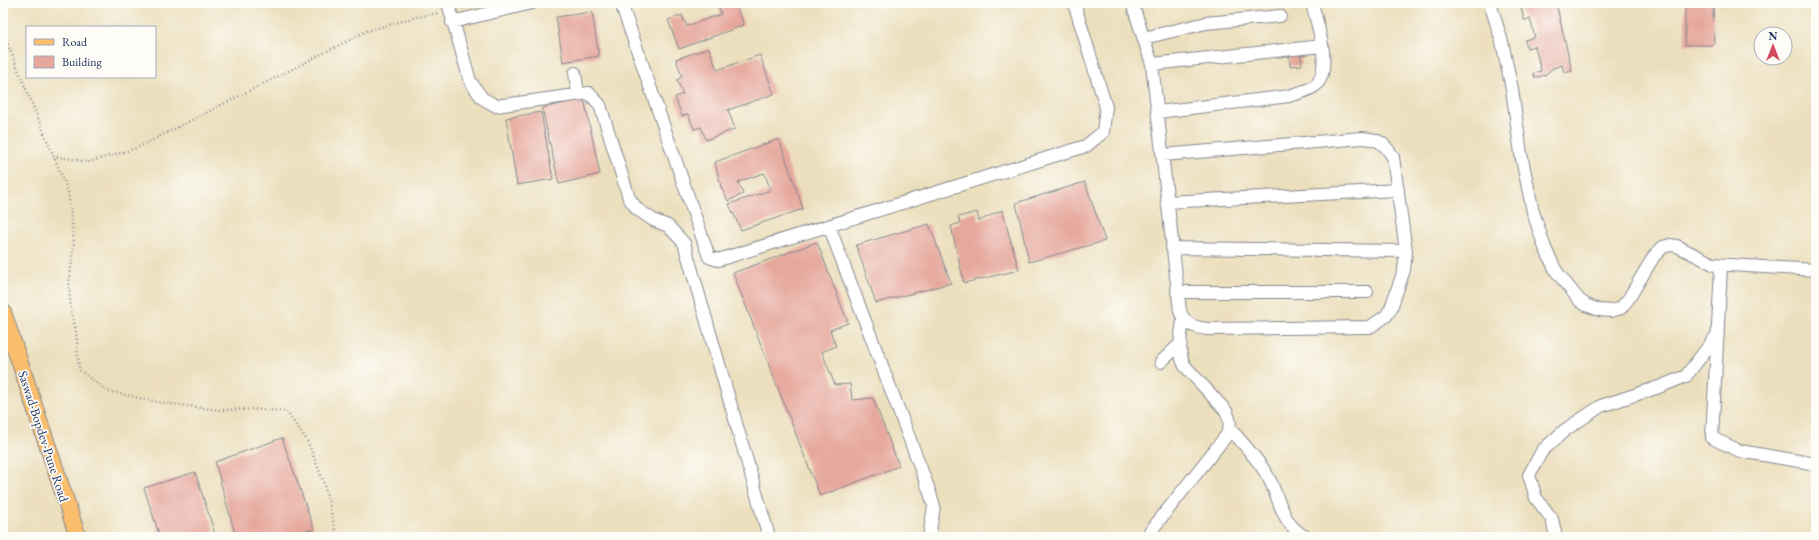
<svg xmlns="http://www.w3.org/2000/svg" width="1819" height="540" viewBox="0 0 1819 540" font-family="'EB Garamond',serif">
<style>
.building{fill:#e6a79c}
.lines{fill:none;stroke-linecap:round;stroke-linejoin:round}
.minor-casing{stroke:#84878e;stroke-width:14}
.major-casing{stroke:#84878e;stroke-width:18}
.path{stroke:#84878e;stroke-width:2.5;stroke-dasharray:1 3;stroke-linecap:butt}
.minor{stroke:#fff;stroke-width:12}
.major{stroke:#fabe6d;stroke-width:16}
.labels{text-anchor:middle;stroke-width:3.5;stroke-linejoin:round;paint-order:stroke}
.street-label{font-size:13px;fill:#1b2f5e;stroke:#fdfcf7}
</style>
<rect width="100%" height="100%" fill="#fdfcf7"/>
<filter id="ink" filterUnits="userSpaceOnUse"><feTurbulence type="fractalNoise" baseFrequency=".025" numOctaves="2"/><feDisplacementMap in="SourceGraphic" scale="8" xChannelSelector="R" yChannelSelector="G"/><feConvolveMatrix kernelMatrix="1 2 1 2 8 2 1 2 1" color-interpolation-filters="sRGB"/></filter>
<filter id="wash" filterUnits="userSpaceOnUse"><feTurbulence type="fractalNoise" baseFrequency=".012" numOctaves="4" result="noise"/><feDisplacementMap in="SourceGraphic" scale="16" xChannelSelector="R" yChannelSelector="G"/><feGaussianBlur stdDeviation="0.9" result="paint"/><feColorMatrix in="noise" values="0 0 0 0 0 0 0 0 0 0 0 0 0 0 0 0 0 1.4 0 .05"/><feComposite in="paint" operator="in"/></filter>
<g filter="url(#wash)">
<rect width="100%" height="100%" fill="#ecdfbd"/>
<g id="blocks">
<!-- building -->
<path class="building" d="M 661,3 L 675,3 L 663,7 Z
M 717,3 L 735,3 L 744,25 L 679,49 L 668,20 L 682,15 L 687,26 L 721,14 Z
M 1520,3 L 1556,3 L 1572,71 L 1564,73 L 1562,65 L 1553,68 L 1545,75 L 1535,78 L 1533,73 L 1541,71 L 1535,46 L 1527,48 L 1525,40 L 1535,37 L 1530,19 L 1524,20 Z
M 1685,3 L 1713,3 L 1714,45 L 1685,45 Z
M 592,12 L 599,56 L 563,62 L 556,17 Z
M 709,48 L 717,70 L 760,55 L 774,94 L 728,110 L 735,129 L 706,140 L 701,127 L 694,129 L 688,114 L 682,116 L 675,97 L 683,94 L 677,80 L 682,76 L 676,59 Z
M 1300,51 L 1302,65 L 1290,66 L 1289,52 Z
M 584,99 L 600,174 L 559,184 L 542,108 Z
M 541,112 L 553,179 L 517,185 L 506,118 Z
M 779,139 L 803,209 L 741,230 L 729,204 L 771,190 L 764,173 L 738,182 L 743,194 L 728,201 L 721,187 L 715,162 Z
M 1085,182 L 1105,241 L 1029,262 L 1016,203 Z
M 1002,210 L 1019,270 L 964,283 L 951,226 L 960,223 L 958,217 L 977,212 L 979,221 Z
M 929,224 L 951,283 L 876,303 L 856,245 Z
M 817,242 L 848,323 L 830,330 L 836,346 L 822,352 L 835,385 L 850,384 L 852,400 L 873,398 L 899,466 L 820,496 L 733,273 Z
M 282,438 L 314,529 L 284,537 L 236,537 L 215,462 Z
M 195,472 L 216,537 L 160,537 L 144,488 Z"/>
</g>
</g>
<g filter="url(#ink)">
<use href="#blocks" fill-opacity="0" stroke="#84878e" stroke-width="1"/>
<g class="lines">
<!-- minor casing -->
<g class="minor-casing">
<path id="minor" d="M 448,3 L 470,81 L 482,98 L 496,106 L 589,93 L 600,105 L 629,198 L 637,209 L 653,220 L 668,226 L 684,243 L 769,537
M 621,3 L 709,257 L 718,260 L 1086,146 L 1103,132 L 1106,107 L 1074,3
M 1132,3 L 1152,64
M 1490,3 L 1502,42 L 1512,89 L 1521,154 L 1533,212 L 1545,248 L 1556,271 L 1579,300 L 1586,305 L 1599,310 L 1611,311 L 1621,308 L 1629,298 L 1654,256 L 1663,247 L 1670,245 L 1677,246 L 1713,264 L 1816,270
M 452,22 L 532,3
M 1144,38 L 1206,23 L 1280,16
M 575,73 L 578,94
M 1158,112 L 1289,96 C 1298,93 1310,91 1317,84 C 1332,66 1317,24 1312,3
M 1163,155 L 1362,138 C 1380,139 1384,143 1393,157 L 1406,251 L 1404,270 L 1391,308 L 1386,316 L 1370,327 L 1207,329 C 1193,327 1185,325 1180,311 L 1152,64 L 1322,46
M 1167,202 L 1398,190
M 829,226 L 929,490 L 934,506 L 929,537
M 1172,248 L 1406,251
M 1713,264 L 1721,268 L 1712,438 L 1740,451 L 1816,464
M 1177,292 L 1367,292
M 1161,362 L 1181,343
M 1230,429 C 1243,443 1257,458 1267,475 C 1280,497 1281,525 1306,537
M 1146,537 L 1226,436 C 1231,426 1231,421 1226,411 L 1185,366 C 1177,352 1181,336 1183,320
M 1556,537 L 1552,519 L 1536,498 L 1529,475 L 1542,451 L 1565,430 L 1601,406 L 1659,387 L 1686,376 L 1718,334"/>
</g>
<!-- major casing -->
<g class="major-casing">
<path id="major" d="M 3,312 L 78,537"/>
</g>
<!-- path -->
<path class="path" d="M 3,33 L 68,191 L 74,242 L 69,286 L 71,311 L 76,330 L 79,370 L 107,391 L 158,402 L 219,410 L 252,409 L 286,411 L 307,440 L 324,483 L 337,537
M 53,156 L 89,162 L 137,148 L 367,31 L 416,17 L 439,13"/>
<!-- minor -->
<use href="#minor" class="minor"/>
<!-- major -->
<use href="#major" class="major"/>
</g>
</g>
<g class="labels">
<!-- street labels -->
<g class="street-label">
<text transform="translate(44 436) rotate(72)" y="5">Saswad-Bopdev-Pune Road</text>
</g>
</g>
<!-- margin -->
<rect width="1819" height="540" fill="none" stroke="#fdfcf7" stroke-width="16"/>
<!-- legend -->
<rect x="26" y="26" width="130" height="52" fill="#fdfcf7" stroke="#a3aaba"/>
<rect x="34" y="39" width="20" height="6" fill="#fabe6d" stroke="#a3aaba"/>
<text x="62" y="46" font-size="12" fill="#1b2f5e">Road</text>
<rect x="34" y="56" width="20" height="12" fill="#e6a79c" stroke="#a3aaba"/>
<text x="62" y="66" font-size="12" fill="#1b2f5e">Building</text>
<!-- north arrow -->
<g transform="translate(1773 46)"><circle r="19" fill="#fdfcf7" stroke="#a3aaba"/>
<path d="M0-3L7 15L0 10L-7 15Z" fill="#d1495b"/>
<text y="-6" font-size="11" font-weight="bold" text-anchor="middle" fill="#1b2f5e">N</text>
</g>
</svg>
